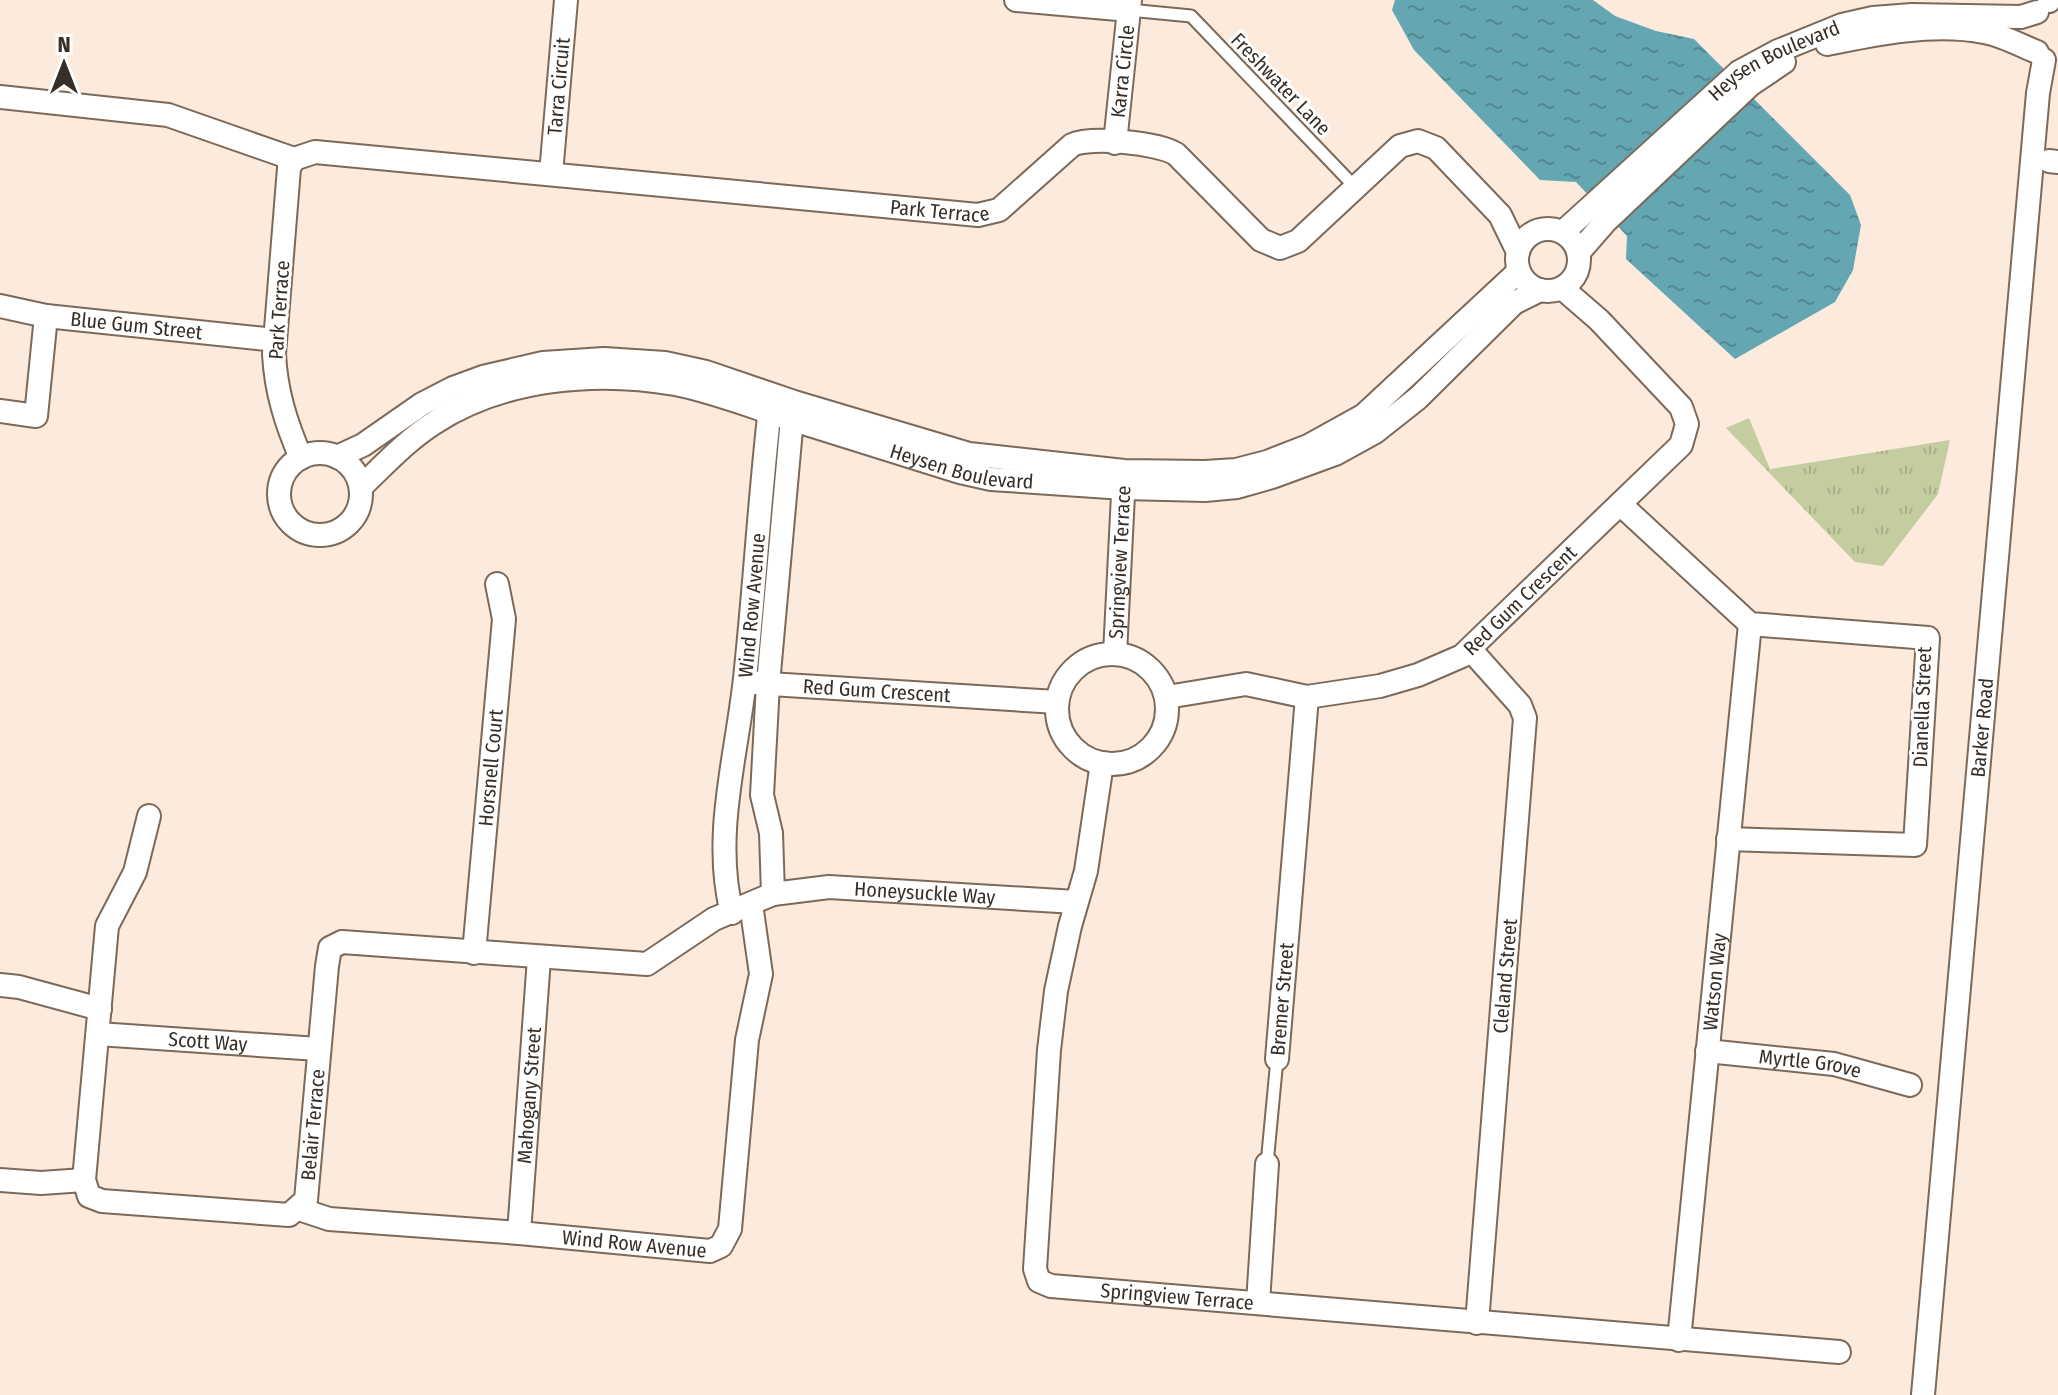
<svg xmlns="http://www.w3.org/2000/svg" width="2058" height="1395" viewBox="0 0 2058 1395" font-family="'Fira Sans Condensed',sans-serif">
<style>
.grass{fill:url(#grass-tufts)}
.water{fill:url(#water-ripples)}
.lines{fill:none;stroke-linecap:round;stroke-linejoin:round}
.service-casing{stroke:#7c6959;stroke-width:15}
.minor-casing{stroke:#7c6959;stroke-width:26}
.service{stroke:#fff;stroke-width:11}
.minor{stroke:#fff;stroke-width:22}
.labels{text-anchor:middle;stroke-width:6;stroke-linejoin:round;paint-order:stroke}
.street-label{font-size:20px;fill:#362e27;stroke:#fff}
</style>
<defs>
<pattern id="grass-tufts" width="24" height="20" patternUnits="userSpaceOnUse" patternTransform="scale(2)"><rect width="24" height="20" fill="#c3cda0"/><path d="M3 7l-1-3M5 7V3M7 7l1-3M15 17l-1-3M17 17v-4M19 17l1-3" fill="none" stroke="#a8b08a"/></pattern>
<pattern id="water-ripples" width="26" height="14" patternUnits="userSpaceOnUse" patternTransform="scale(2)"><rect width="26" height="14" fill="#64a6b2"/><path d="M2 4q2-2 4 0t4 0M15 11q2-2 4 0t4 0" fill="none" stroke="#538891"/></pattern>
</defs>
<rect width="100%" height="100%" fill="#fceadc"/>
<!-- grass -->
<path class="grass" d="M 1749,418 L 1770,469 L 1950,440 L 1938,494 L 1883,566 L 1855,562 L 1726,428 Z"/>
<!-- water -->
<path class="water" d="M 1395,0 L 1593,0 L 1615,16 L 1656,31 L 1694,39 L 1850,195 L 1861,225 L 1853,270 L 1835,302 L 1735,359 L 1626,259 L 1627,236 L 1576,182 L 1540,180 L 1414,50 L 1392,10 Z"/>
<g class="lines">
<!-- service casing -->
<g class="service-casing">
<path id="service" d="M 1129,10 L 1191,16 L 1356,188
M 1267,1164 L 1277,1059"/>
</g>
<!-- minor casing -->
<g class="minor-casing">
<g id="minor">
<path d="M 1016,0 L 1129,10"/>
<path d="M 2049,0 L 2049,1"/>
<path d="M 1827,44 C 1875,34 1934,22 1984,32 C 2001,35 2020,45 2037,52"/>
<path id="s1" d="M 0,97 L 168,115 L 294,159 L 315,152 L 978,215 L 999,210 L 1072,145 C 1091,136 1158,143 1176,154 L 1261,240 L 1280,248 L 1298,241 L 1400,146 L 1418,141 L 1436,148 L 1500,215 L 1518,252"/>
<path id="s2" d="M 1115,143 L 1130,0"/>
<path d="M 294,159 L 289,168 L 274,354 C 276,392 286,423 301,458"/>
<path d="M 2049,161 L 2058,162"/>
<path id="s3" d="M 551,174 L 566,0"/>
<circle cx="1548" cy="260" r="31"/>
<path id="s4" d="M 1563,232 L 1739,72 L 1778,51 L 1842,25 L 1873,18 L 1912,15 L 2021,17 L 2037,12"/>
<path d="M 1579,252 L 1606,221 L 1750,85 L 1784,62"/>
<path id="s5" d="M 0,306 L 46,316 L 275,340"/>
<path d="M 0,411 L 36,416 L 46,316"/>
<circle cx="320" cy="494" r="41"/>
<path d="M 337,457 L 363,445 L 422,404 L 453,388 L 483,377 L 543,363 L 604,359 L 665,363 L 706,372 L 794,402 L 969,454 L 1124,471 L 1205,472 L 1236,470 L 1267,462 L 1308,446 L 1364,415 L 1519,271"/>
<path id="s6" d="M 361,487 C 385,464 406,441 434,423 C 503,378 596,370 675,384 C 716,392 757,409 797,421 C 851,438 906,455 960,472 L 991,479 L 1124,488 L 1205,490 L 1237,487 L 1272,477 L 1335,454 L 1375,432 L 1418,398 L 1514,303 L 1540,290"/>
<path d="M 1620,504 L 1750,624 L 1928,638 L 1915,845 L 1728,839"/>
<path d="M 1470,649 L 1520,705 L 1525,718 L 1477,1323"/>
<path id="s7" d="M 1115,654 L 1124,475"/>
<circle cx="1112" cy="709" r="55"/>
<path id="s8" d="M 755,683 L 1057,702"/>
<path id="s9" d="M 1167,697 L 1246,684 L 1307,697 L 1380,686 L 1418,675 L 1462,656 L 1681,445 L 1687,424 L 1681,407 L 1599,320 L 1562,288"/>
<path id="s10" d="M 1102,763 L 1086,871 L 1070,926 L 1056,991 L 1049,1050 L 1035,1269 L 1039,1281 L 1051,1286 L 1839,1352"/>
<path id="s11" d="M 149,816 L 135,872 L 107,926 L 84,1180 L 89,1196 L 102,1201 L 289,1215 L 306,1200 L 327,966 L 330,948 L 342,942 L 647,964 L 714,919 L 773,894 L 829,887 L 1076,902"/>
<path d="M 773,894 L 771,833 L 762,795 L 768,684 L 793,407"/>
<path id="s12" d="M 732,913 C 712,836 737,755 745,678 C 755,585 760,491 771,399"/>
<path id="s13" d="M 474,953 L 504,619 L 497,584"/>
<path d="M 0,985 L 19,987 L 100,1009"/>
<path id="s14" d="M 98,1034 L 318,1049"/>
<path id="s15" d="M 1707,1051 L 1834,1064 L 1910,1085"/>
<path id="s16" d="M 1277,1059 L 1307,697"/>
<path d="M 0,1180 L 41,1183 L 84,1180"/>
<path id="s17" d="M 299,1209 L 329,1219 L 519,1233 L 710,1251 L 721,1246 L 730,1229 L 747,1040 L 761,974 L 751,904"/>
<path id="s18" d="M 519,1233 L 539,958"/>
<path d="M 1258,1303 L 1267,1164"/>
<path id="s19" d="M 1679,1340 L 1750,624"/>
<path id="s20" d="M 1923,1395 L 2038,93 L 2044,60"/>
</g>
</g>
<!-- service -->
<use href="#service" class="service"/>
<!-- minor -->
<use href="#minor" class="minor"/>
</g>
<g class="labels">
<!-- street labels -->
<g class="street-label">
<text dy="7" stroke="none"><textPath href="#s4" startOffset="274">Heysen Boulevard</textPath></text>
<text dy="7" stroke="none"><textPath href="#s2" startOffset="72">Karra Circle</textPath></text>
<text transform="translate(1281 84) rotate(46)" y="7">Freshwater Lane</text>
<text dy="7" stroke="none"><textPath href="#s3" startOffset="88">Tarra Circuit</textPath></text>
<text dy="7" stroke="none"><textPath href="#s1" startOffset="952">Park Terrace</textPath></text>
<text transform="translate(279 310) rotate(-86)" y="7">Park Terrace</text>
<text dy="7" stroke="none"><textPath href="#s5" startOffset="138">Blue Gum Street</textPath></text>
<text dy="7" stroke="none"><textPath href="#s6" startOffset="646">Heysen Boulevard</textPath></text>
<text dy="7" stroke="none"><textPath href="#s7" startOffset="92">Springview Terrace</textPath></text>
<text dy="7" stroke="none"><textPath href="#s9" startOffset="384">Red Gum Crescent</textPath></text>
<text dy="7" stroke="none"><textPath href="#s12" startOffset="310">Wind Row Avenue</textPath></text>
<text dy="7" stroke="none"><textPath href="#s8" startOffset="122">Red Gum Crescent</textPath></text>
<text transform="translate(1922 707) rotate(-88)" y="7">Dianella Street</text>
<text dy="7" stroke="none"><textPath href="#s20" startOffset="670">Barker Road</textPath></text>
<text dy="7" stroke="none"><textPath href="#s13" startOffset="186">Horsnell Court</textPath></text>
<text dy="7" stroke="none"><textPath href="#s11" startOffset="1484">Honeysuckle Way</textPath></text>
<text transform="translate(1505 976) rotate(-85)" y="7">Cleland Street</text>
<text dy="7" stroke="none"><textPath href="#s19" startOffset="360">Watson Way</textPath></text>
<text dy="7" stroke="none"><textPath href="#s16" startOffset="60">Bremer Street</textPath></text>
<text dy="7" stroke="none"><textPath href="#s14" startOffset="110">Scott Way</textPath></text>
<text dy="7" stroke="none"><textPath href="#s15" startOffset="104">Myrtle Grove</textPath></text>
<text dy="7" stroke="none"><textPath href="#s18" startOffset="138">Mahogany Street</textPath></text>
<text dy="7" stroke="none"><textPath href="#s11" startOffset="690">Belair Terrace</textPath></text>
<text dy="7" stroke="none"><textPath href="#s17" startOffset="338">Wind Row Avenue</textPath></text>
<text dy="7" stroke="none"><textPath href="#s10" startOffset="664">Springview Terrace</textPath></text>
</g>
</g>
<!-- north arrow -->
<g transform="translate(64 64)" stroke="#ffffff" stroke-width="6" paint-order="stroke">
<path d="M0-6L14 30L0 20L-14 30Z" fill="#362e27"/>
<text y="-12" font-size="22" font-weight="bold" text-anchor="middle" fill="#362e27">N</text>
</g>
</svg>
